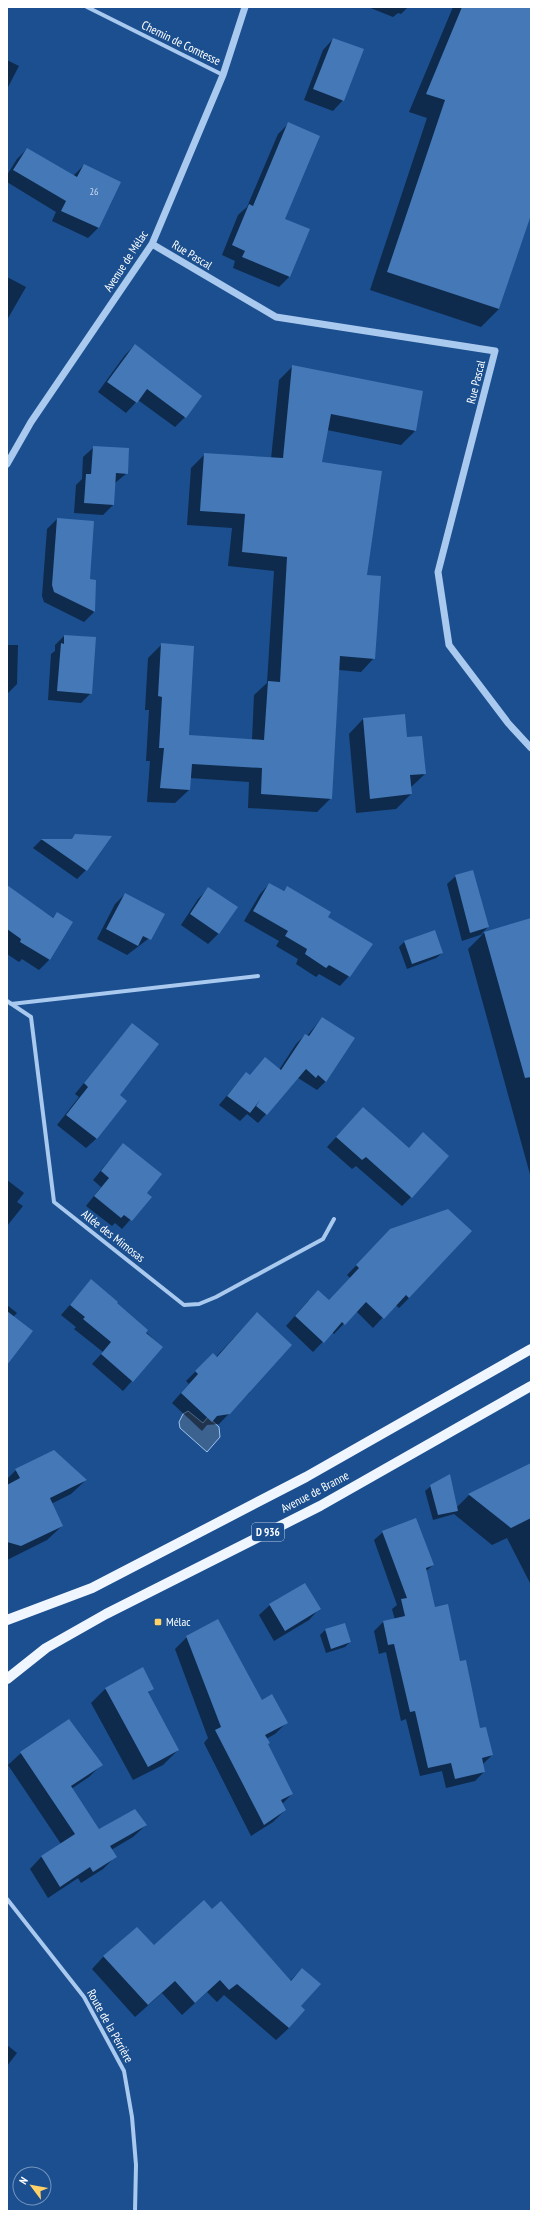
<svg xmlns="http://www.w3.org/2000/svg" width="538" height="2218" viewBox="0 0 538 2218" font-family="'PT Sans Narrow',sans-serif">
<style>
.water{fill:#3c6290;stroke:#9cc4f0}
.shadow{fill:#0007}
.building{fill:#4478b7}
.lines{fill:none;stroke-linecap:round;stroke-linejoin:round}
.minor{stroke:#a9c9ee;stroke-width:4}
.tertiary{stroke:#a9c9ee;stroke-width:7}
.primary{stroke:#f0f6ff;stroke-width:10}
.poi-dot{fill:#ffd166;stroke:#1b4f8f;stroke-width:1.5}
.labels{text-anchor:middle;stroke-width:3.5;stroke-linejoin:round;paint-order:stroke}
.number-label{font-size:10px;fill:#d0dded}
.shield{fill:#1b4f8f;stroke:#bbcadd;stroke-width:1}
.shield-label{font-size:11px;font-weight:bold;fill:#fff}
.street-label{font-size:12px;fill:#fff;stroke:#1b4f8f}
.poi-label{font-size:12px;fill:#fff;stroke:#1b4f8f;text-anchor:start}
</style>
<rect width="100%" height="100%" fill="#1b4f8f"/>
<!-- water -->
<path class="water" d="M 188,1411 L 203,1423 L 208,1417 L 219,1427 L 220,1437 L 207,1452 L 180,1428 L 179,1422 L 183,1414 Z"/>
<!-- shadow -->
<path class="shadow" d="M 368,7 L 408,7 L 401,14 L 398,13 L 393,17 Z
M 453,7 L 531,8 L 531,212 L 499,309 L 481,327 L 370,290 L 427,118 L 409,112 Z
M 333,39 L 343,100 L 333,111 L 304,100 L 323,50 Z
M 7,60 L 19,66 L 7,89 Z
M 289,123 L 283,219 L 289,277 L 279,287 L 233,268 L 235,261 L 222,255 L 238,215 L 247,207 L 278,134 Z
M 27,149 L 73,176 L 84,165 L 120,182 L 98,228 L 88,238 L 52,221 L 56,212 L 7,182 L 7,175 L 17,159 Z
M 7,277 L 26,287 L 7,320 Z
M 135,345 L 163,366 L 162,368 L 185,417 L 175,427 L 138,400 L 126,413 L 98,392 L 125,355 Z
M 293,366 L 422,392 L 415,431 L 401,445 L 327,430 L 321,463 L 374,658 L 361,672 L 339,670 L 331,798 L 317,812 L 248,808 L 249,782 L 190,778 L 189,790 L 175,803 L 147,802 L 150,761 L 146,761 L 149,710 L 145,710 L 148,658 L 162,644 L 188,736 L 252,740 L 254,695 L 267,683 L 274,571 L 228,566 L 232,528 L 187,525 L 191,468 L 205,454 L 271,459 L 279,380 Z
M 94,447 L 127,473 L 115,483 L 113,505 L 103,515 L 74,513 L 76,485 L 82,479 L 83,457 Z
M 57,519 L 89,580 L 95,581 L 94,612 L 84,622 L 44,602 L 42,596 L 47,529 Z
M 64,636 L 91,693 L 81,703 L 48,700 L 51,654 L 55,651 L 55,645 Z
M 7,645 L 18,645 L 17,684 L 7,694 Z
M 363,719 L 406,738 L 425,774 L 410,788 L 411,794 L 396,809 L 356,813 L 349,734 Z
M 41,840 L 71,840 L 86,870 L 77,879 L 33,848 Z
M 456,876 L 488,927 L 481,934 L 531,919 L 531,1178 L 468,949 L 483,934 L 462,941 L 447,884 Z
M 269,884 L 282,892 L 287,887 L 327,917 L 349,976 L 340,986 L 319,974 L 316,977 L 296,964 L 298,959 L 276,946 L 279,941 L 244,921 L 260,894 Z
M 7,886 L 52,918 L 57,913 L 72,922 L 49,960 L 39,970 L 22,959 L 19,962 L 7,954 Z
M 209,888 L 219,933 L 208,944 L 181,925 L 198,899 Z
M 125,894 L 152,936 L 127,955 L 97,939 L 115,904 Z
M 404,942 L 442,953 L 436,958 L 407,969 L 399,947 Z
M 322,1018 L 326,1081 L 317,1090 L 298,1078 L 258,1123 L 247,1114 L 240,1121 L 219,1105 L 246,1073 L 249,1076 L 279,1070 L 296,1044 L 305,1035 L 307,1036 Z
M 132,1024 L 97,1138 L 86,1148 L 57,1125 L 79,1097 L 75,1094 Z
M 363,1108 L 411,1197 L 402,1206 L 356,1166 L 352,1169 L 327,1147 Z
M 123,1144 L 146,1193 L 150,1197 L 122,1229 L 115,1223 L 112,1226 L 86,1206 L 101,1187 L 93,1180 Z
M 7,1180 L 24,1193 L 17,1202 L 23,1206 L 7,1226 Z
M 380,1241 L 409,1298 L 399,1308 L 395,1304 L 373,1328 L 356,1311 L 334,1334 L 332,1332 L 313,1352 L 286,1326 L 308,1301 L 329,1301 L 350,1278 L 347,1275 Z
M 91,1281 L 162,1347 L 123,1391 L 92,1364 L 103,1352 L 74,1329 L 76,1327 L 61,1315 Z
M 7,1305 L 17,1313 L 13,1317 L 7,1363 Z
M 257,1313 L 250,1392 L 219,1424 L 207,1425 L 202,1431 L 172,1403 L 189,1384 L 186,1381 L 213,1354 L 216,1357 Z
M 531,1464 L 531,1585 L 507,1538 L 492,1545 L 454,1514 L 433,1520 L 425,1491 L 431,1486 L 456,1508 L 469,1495 Z
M 16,1470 L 86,1480 L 71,1494 L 51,1504 L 62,1526 L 47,1540 L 7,1560 L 7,1479 Z
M 383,1532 L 433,1565 L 425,1572 L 434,1608 L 479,1729 L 492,1755 L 482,1765 L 484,1772 L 475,1781 L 446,1788 L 442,1771 L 420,1776 L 406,1719 L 401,1721 L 386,1652 L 379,1654 L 374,1631 L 383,1622 L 395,1620 L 392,1609 L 397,1605 L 374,1540 Z
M 270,1605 L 319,1609 L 309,1620 L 274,1641 L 259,1615 Z
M 325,1630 L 350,1642 L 345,1647 L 326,1653 L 320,1635 Z
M 187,1637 L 287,1722 L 275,1734 L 266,1739 L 267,1745 L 292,1794 L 282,1804 L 285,1810 L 273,1822 L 251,1836 L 204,1743 L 208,1738 L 175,1649 Z
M 143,1668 L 153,1688 L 147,1694 L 178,1750 L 163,1765 L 133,1780 L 91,1703 L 105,1689 Z
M 69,1721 L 101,1765 L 89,1777 L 71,1789 L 98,1831 L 146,1825 L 133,1837 L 111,1850 L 115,1857 L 103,1869 L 81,1883 L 78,1878 L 48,1898 L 30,1869 L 42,1856 L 61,1844 L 8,1765 L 21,1753 Z
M 154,1946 L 290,1981 L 302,1969 L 300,2007 L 289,2028 L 276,2040 L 224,1995 L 217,2002 L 207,1992 L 182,2015 L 162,1993 L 135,2017 L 92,1969 L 104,1956 Z
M 7,2045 L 17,2053 L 7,2066 Z"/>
<!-- building -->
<path class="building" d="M 462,7 L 531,7 L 531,215 L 499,309 L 387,272 L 445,100 L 426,94 Z
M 333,38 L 364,49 L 344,101 L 313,89 Z
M 288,122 L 320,136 L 285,219 L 310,229 L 290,277 L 242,257 L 245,251 L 232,245 L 249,204 L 253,206 Z
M 27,148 L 77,177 L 84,164 L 121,182 L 99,228 L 61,211 L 66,201 L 13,170 Z
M 135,344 L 202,396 L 186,418 L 147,389 L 137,403 L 107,382 Z
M 292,365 L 423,391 L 416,431 L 331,414 L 322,462 L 382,471 L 367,575 L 381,576 L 375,659 L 340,656 L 332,799 L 261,794 L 262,768 L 192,764 L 190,790 L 160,788 L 164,748 L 159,748 L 162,697 L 158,696 L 161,643 L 194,646 L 189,735 L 264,740 L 268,681 L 280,682 L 287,557 L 242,552 L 245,514 L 200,511 L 204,453 L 283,458 Z
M 93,446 L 129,448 L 128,474 L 116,473 L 114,505 L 84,503 L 86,474 L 91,474 Z
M 57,518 L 94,521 L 90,579 L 96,580 L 95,612 L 54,592 L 52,585 Z
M 64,635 L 96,637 L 92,694 L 57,691 L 61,643 L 64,644 Z
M 405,714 L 407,737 L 422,736 L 426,774 L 410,775 L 412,794 L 370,799 L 363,718 Z
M 75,834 L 112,836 L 87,871 L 41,839 L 72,839 Z
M 473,870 L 489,927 L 470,933 L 455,875 Z
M 269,883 L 284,891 L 287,886 L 331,912 L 328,917 L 373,944 L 350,977 L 329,965 L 326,968 L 305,954 L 307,949 L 285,936 L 288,931 L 253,911 Z
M 7,885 L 53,918 L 57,912 L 73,922 L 50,960 L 20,942 L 21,939 L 7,929 Z
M 208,887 L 238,907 L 219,934 L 190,914 Z
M 125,893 L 165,914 L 151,940 L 143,936 L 138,946 L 106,929 Z
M 531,918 L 531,1077 L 525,1078 L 484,932 Z
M 435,930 L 443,953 L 412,964 L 404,941 Z
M 322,1017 L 355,1038 L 326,1082 L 318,1075 L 316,1078 L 306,1069 L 267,1115 L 256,1106 L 260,1100 L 250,1113 L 227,1096 L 246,1072 L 250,1075 L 265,1057 L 281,1070 L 305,1034 L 309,1036 Z
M 132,1023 L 159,1044 L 120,1095 L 127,1101 L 97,1139 L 66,1115 L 88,1087 L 84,1083 Z
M 363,1107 L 409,1148 L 423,1132 L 449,1156 L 412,1198 L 366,1157 L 362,1160 L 336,1137 Z
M 123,1143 L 162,1174 L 147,1193 L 152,1197 L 132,1221 L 124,1215 L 121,1218 L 94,1196 L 109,1178 L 101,1171 Z
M 448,1209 L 472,1231 L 409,1298 L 406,1295 L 384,1319 L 366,1302 L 345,1325 L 342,1322 L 324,1343 L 295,1316 L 318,1290 L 329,1300 L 359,1268 L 356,1265 L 390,1229 Z
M 91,1279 L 118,1302 L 117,1303 L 148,1330 L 146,1333 L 163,1347 L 133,1382 L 101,1354 L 111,1342 L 83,1319 L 85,1317 L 70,1305 Z
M 7,1311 L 33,1331 L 7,1365 Z
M 257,1312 L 292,1345 L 230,1414 L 217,1416 L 212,1422 L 181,1393 L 198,1374 L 195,1371 L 213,1353 L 217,1357 Z
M 54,1450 L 87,1480 L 50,1498 L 63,1526 L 21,1546 L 7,1542 L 7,1485 L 20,1478 L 15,1469 Z
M 531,1463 L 531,1518 L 511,1528 L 468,1494 Z
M 450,1474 L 458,1511 L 438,1515 L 430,1485 Z
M 416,1518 L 434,1565 L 426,1568 L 435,1607 L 448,1604 L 460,1661 L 466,1660 L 480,1728 L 486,1727 L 493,1755 L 482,1758 L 485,1772 L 455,1779 L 451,1763 L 428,1768 L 415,1711 L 410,1712 L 394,1644 L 388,1645 L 383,1621 L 405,1616 L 401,1599 L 407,1598 L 382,1531 Z
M 305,1583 L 321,1609 L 285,1631 L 269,1604 Z
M 218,1619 L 262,1700 L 272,1694 L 288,1723 L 265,1735 L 270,1743 L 268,1744 L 293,1794 L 281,1800 L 286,1810 L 264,1825 L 215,1730 L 221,1727 L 186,1636 Z
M 345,1623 L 351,1642 L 331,1649 L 325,1629 Z
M 143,1667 L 154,1689 L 148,1692 L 179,1750 L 148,1767 L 105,1688 Z
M 69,1719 L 103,1765 L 71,1786 L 99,1829 L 135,1809 L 147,1825 L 110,1846 L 117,1857 L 93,1872 L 90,1867 L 60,1887 L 41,1856 L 75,1834 L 20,1752 Z
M 204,1900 L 212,1909 L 221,1901 L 291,1981 L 302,1968 L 321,1984 L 301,2006 L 305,2010 L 289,2028 L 237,1984 L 229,1990 L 220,1980 L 195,2003 L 175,1981 L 148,2005 L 103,1956 L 137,1927 L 154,1945 Z"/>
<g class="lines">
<!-- minor -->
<path class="minor" d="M 87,7 L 223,75
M 7,1001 L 31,1017 L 54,1202 L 184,1305 L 199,1304 L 216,1297 L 323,1239 L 334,1219
M 11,1004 L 258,976
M 7,1899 L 84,1997 L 124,2071 L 132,2117 L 136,2165 L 135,2211"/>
<!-- tertiary -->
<path class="tertiary" d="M 152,244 L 276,317 L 495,351 L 438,572 L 449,645 L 508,723 L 531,748
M 7,464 L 31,422 L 152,244 L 223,75 L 245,7"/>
<!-- primary -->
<path class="primary" d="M 7,1620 L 92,1588 L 306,1477 L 531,1349
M 7,1679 L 46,1648 L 106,1614 L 320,1506 L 531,1386"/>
</g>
<!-- markers -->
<rect class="poi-dot" x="154" y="1618" width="8" height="8" rx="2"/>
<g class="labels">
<!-- number labels -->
<g class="number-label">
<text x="94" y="195">26</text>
</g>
<!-- shield labels -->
<rect class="shield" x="252" y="1523" width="32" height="18" rx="3"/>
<g class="shield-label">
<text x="268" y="1536">D 936</text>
</g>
<!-- street labels -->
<g class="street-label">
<text transform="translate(181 43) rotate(26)" y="4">Chemin de Comtesse</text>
<text transform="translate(192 255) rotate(31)" y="4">Rue Pascal</text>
<text transform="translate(126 261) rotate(-57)" y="4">Avenue de Mélac</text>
<text transform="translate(476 382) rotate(-76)" y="4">Rue Pascal</text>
<text transform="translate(113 1236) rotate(38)" y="4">Allée des Mimosas</text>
<text transform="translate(315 1492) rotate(-28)" y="4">Avenue de Branne</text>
<text transform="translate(110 2026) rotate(61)" y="4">Route de la Pérrière</text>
</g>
<!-- poi labels -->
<g class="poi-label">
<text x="166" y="1626">Mélac</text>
</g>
</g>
<!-- border -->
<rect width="538" height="2218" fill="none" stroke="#ffffff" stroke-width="16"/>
<!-- north arrow -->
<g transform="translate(32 2186) rotate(302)"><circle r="19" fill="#1b4f8f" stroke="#7695bc"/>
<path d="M0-3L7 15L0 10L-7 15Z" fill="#ffd166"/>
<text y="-6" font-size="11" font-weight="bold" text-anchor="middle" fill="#ffffff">N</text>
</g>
</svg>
